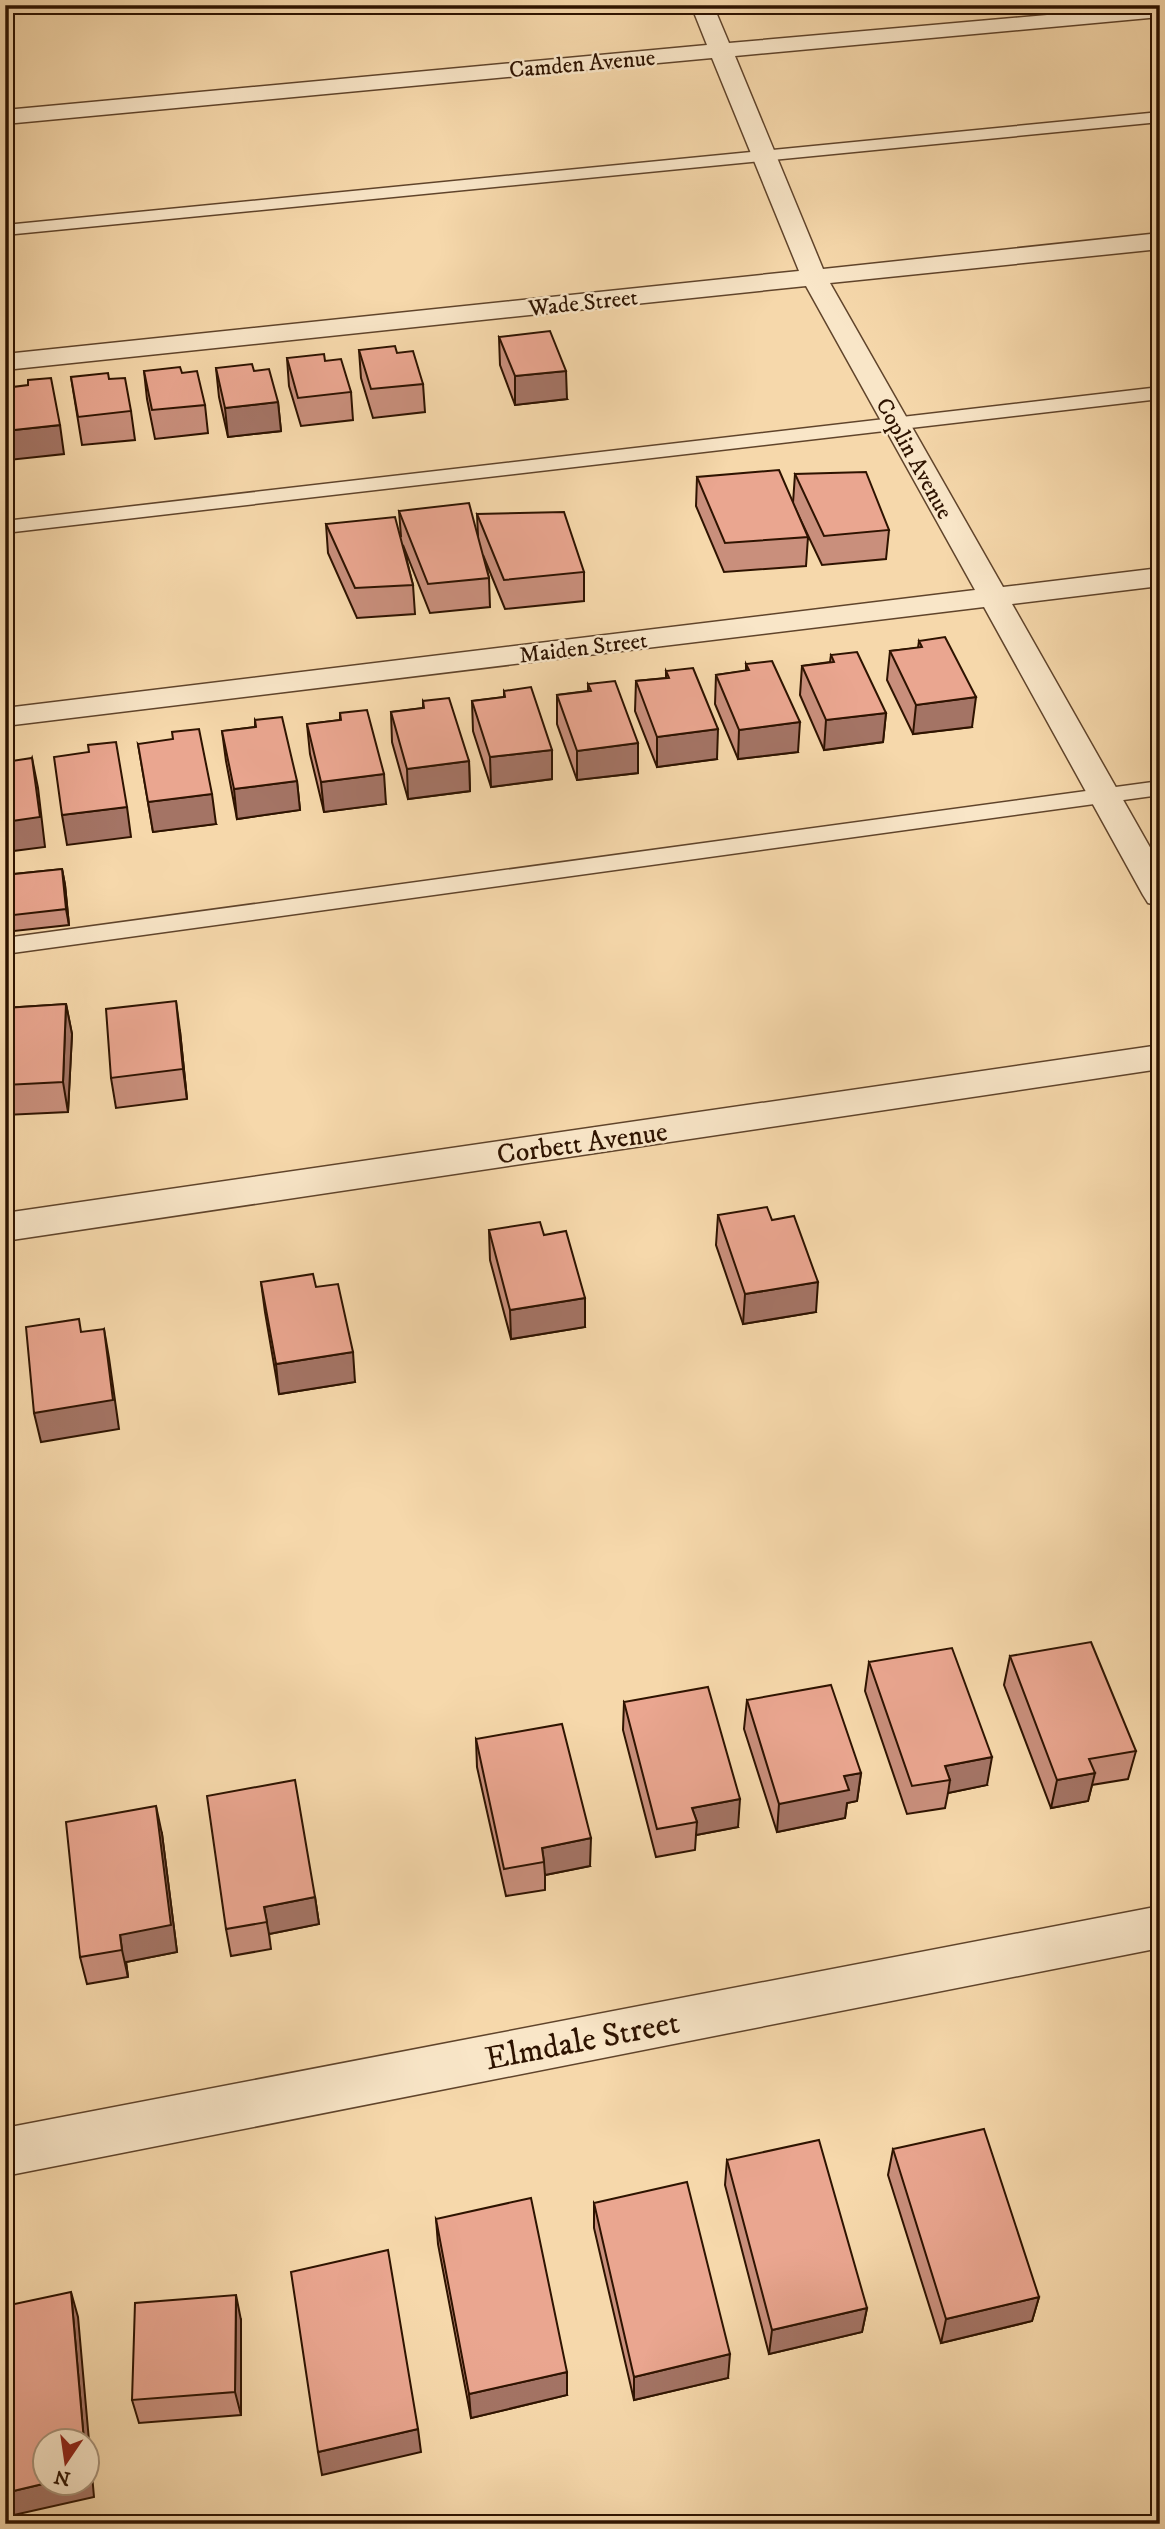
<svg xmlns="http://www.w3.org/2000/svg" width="1165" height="2529" viewBox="0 0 1165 2529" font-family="'IM FELL DW Pica',serif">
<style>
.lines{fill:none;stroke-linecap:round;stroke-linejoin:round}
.service-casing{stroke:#60442b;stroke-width:3}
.minor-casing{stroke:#60442b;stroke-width:3}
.service{fill:#f9e6c8;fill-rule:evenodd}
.minor{fill:#f9e6c8;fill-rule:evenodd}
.wall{fill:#c98f7c;stroke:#2e1300;stroke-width:2}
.shaded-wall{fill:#a47465;stroke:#2e1300;stroke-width:2}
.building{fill:#eaa690;stroke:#2e1300;stroke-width:2}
.labels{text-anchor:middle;stroke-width:5;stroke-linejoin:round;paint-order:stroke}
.far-street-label{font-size:23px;fill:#2e1300;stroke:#f9e6c8}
.street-label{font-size:28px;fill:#2e1300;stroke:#f9e6c8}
.near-street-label{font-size:33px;fill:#2e1300;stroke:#f9e6c8}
</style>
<rect width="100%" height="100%" fill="#f6d8ab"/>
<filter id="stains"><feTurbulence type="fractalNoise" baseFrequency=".00286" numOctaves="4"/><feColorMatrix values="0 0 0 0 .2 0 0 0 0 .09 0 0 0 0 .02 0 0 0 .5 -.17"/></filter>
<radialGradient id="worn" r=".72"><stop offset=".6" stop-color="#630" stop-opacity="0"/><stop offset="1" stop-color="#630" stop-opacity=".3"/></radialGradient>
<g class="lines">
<!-- service casing -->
<g class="service-casing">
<path id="service" d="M 1160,112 L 1160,122 L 5,235 L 5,225 Z
M 1160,387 L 1160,399 L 5,533 L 5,521 Z
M 1160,781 L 1160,795 L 5,954 L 5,938 Z"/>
</g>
<!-- minor casing -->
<g class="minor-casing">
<path id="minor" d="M 691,5 L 713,5 L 729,43 L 1160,5 L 1160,17 L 735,56 L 823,269 L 1160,233 L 1160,249 L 830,283 L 1003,587 L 1160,568 L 1160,586 L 1012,604 L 1160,865 L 1160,906 L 1148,903 L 1143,895 L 984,607 L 5,726 L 5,708 L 975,590 L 806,286 L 5,370 L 5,354 L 799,271 L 712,58 L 5,124 L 5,110 L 707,45 Z
M 1160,1045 L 1160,1069 L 5,1241 L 5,1213 Z
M 1160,1906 L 1160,1948 L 5,2176 L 5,2128 Z"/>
</g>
<!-- service -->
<use href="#service" class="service"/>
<!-- minor -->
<use href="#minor" class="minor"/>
</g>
<!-- wall -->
<path class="wall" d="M 499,337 L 567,399 L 515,405 L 500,365 Z
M 359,350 L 397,353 L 423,384 L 425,412 L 373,418 L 361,378 Z
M 287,358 L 325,361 L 351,392 L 353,420 L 301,426 L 289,386 Z
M 216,368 L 254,371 L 278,402 L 281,431 L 228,437 L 219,397 Z
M 144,371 L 182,373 L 205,405 L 208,433 L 155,439 L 147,399 Z
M 71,377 L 109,379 L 131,411 L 135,440 L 82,445 Z
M 795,474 L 889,530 L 886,559 L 822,565 L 795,508 L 808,537 L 806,566 L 724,572 L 696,506 L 697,477 L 793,503 Z
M 399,511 L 478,536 L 477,514 L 584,572 L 584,601 L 505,609 L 483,555 L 489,578 L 490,607 L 430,613 L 403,545 L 413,585 L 415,614 L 357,618 L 328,553 L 326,524 L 401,536 Z
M 919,641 L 972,727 L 913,734 L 887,680 L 890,651 L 918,648 Z
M 831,655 L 886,713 L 883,742 L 824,750 L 800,695 L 802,666 L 830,662 Z
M 746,664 L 798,752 L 738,759 L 715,704 L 716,675 L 746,671 Z
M 666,671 L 717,759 L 657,767 L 635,711 L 636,681 L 666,678 Z
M 588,684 L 638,743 L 638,773 L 577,780 L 557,724 L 557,695 L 588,691 Z
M 504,691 L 552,750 L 552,779 L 491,787 L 473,731 L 472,701 L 504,697 Z
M 423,701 L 469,761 L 470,791 L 408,799 L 392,742 L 391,712 L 423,708 Z
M 340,713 L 386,804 L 324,812 L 310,754 L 307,724 L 340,720 Z
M 255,720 L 297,781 L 300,810 L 237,819 L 226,761 L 222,731 L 255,727 Z
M 138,744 L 216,824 L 153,832 Z
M 62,869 L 65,885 L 69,925 L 5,932 L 5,875 Z
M 66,1004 L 72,1034 L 68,1112 L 5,1115 L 5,1008 Z
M 180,1031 L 187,1099 L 116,1108 L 111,1078 Z
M 718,1215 L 772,1220 L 816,1312 L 743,1324 L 716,1245 Z
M 489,1230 L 544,1235 L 585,1327 L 511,1339 L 490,1260 Z
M 261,1282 L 316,1287 L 355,1382 L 279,1394 L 265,1312 Z
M 1010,1656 L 1136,1751 L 1128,1779 L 1092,1785 L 1088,1801 L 1051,1808 L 1004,1685 Z
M 869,1662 L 987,1785 L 948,1793 L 945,1808 L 907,1814 L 865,1691 Z
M 747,1700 L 861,1773 L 857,1801 L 847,1803 L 845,1818 L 777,1832 L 744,1729 Z
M 624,1702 L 738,1827 L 696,1835 L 695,1850 L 656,1857 L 623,1730 Z
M 476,1739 L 590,1866 L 545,1875 L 545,1890 L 506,1896 L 477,1767 Z
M 162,1834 L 177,1952 L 126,1962 L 128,1977 L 87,1984 L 80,1957 Z
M 315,1897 L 319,1924 L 269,1934 L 271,1949 L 231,1956 L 226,1929 Z
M 893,2149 L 1039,2297 L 1032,2321 L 941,2343 L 888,2175 Z
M 727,2160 L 867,2308 L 862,2332 L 769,2354 L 725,2185 Z
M 594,2203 L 728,2378 L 634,2400 L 594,2228 Z
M 436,2219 L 567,2395 L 471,2418 L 438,2244 Z
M 241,2320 L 241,2415 L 139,2423 L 132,2400 Z"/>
<!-- shaded-wall -->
<path class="shaded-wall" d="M 566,371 L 567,399 L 515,405 L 515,376 Z
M 278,402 L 281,431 L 228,437 L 225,408 Z
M 60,425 L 64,454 L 9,460 L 5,438 L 5,431 Z
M 976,697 L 972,727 L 913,734 L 916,705 Z
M 886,713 L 883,742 L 824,750 L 826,720 Z
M 800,722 L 798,752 L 738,759 L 739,730 Z
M 718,729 L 717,759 L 657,767 L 657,737 Z
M 638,743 L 638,773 L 577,780 L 577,751 Z
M 552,750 L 552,779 L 491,787 L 490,757 Z
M 32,758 L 38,788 L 45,847 L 5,852 L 5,822 Z
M 469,761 L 470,791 L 408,799 L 407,769 Z
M 384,774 L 386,804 L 324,812 L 321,782 Z
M 297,781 L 300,810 L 237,819 L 234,789 Z
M 212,794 L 216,824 L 153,832 L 148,802 Z
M 127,807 L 131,837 L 67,845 L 62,815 Z
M 62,869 L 65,885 L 69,925 L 66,909 Z
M 176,1001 L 180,1031 L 187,1099 L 183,1069 Z
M 66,1004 L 72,1034 L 68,1112 L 63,1082 Z
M 818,1282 L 816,1312 L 743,1324 L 745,1294 Z
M 585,1298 L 585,1327 L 511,1339 L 510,1310 Z
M 104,1329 L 109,1358 L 119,1429 L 41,1442 L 34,1413 Z
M 353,1352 L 355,1382 L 279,1394 L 276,1364 Z
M 992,1757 L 987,1785 L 948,1793 L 950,1780 L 945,1766 Z
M 861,1773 L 857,1801 L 847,1803 L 845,1818 L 777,1832 L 779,1804 L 844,1776 Z
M 1095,1773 L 1088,1801 L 1051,1808 L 1057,1780 Z
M 740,1799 L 738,1827 L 696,1835 L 697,1822 L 692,1808 Z
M 156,1806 L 162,1834 L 177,1952 L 126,1962 L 128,1977 L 122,1950 L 120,1935 Z
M 591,1838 L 590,1866 L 545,1875 L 544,1862 L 542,1848 Z
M 315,1897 L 319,1924 L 269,1934 L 264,1907 Z
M 71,2292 L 78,2317 L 94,2497 L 5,2517 L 5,2493 L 47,2483 L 88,2483 L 88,2441 L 84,2441 Z
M 236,2295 L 241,2320 L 241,2415 L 235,2392 Z
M 1039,2297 L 1032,2321 L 941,2343 L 946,2319 Z
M 867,2308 L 862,2332 L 769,2354 L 772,2330 Z
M 730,2354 L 728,2378 L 634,2400 L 634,2377 Z
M 567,2372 L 567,2395 L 471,2418 L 469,2394 Z
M 418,2429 L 421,2452 L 322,2475 L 318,2452 Z"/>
<!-- building -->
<path class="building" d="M 550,331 L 566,371 L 515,376 L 499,337 Z
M 395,346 L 397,353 L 413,351 L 423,384 L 371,389 L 359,350 Z
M 324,354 L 325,361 L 341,359 L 351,392 L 298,398 L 287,358 Z
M 252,364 L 254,371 L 269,369 L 278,402 L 225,408 L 216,368 Z
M 180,367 L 182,373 L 197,371 L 205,405 L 152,410 L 144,371 Z
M 108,373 L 109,379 L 125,378 L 131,411 L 78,417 L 71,377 Z
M 51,378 L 60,425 L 5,431 L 5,388 L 28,385 L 28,380 Z
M 779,470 L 808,537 L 725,543 L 697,477 Z
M 866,472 L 889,530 L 824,536 L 795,474 Z
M 469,503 L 489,578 L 428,584 L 399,511 Z
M 564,512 L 584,572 L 504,580 L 477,514 Z
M 395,517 L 413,585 L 355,588 L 326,524 Z
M 945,637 L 976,697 L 916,705 L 890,651 L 922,647 L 919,641 Z
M 857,652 L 886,713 L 826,720 L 802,666 L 834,662 L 831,655 Z
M 772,661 L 800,722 L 739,730 L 716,675 L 749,670 L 746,664 Z
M 693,668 L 718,729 L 657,737 L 636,681 L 669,678 L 666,671 Z
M 615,681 L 638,743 L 577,751 L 557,695 L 591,691 L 588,684 Z
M 531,687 L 552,750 L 490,757 L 472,701 L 505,697 L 504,691 Z
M 449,698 L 469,761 L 407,769 L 391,712 L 424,708 L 423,701 Z
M 367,710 L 384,774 L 321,782 L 307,724 L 341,720 L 340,713 Z
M 282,717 L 297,781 L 234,789 L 222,731 L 256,727 L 255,720 Z
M 199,729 L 212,794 L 148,802 L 138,744 L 173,739 L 172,732 Z
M 116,742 L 127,807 L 62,815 L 54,757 L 89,752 L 88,745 Z
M 32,758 L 40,817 L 5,822 L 5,762 Z
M 62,869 L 66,909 L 5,916 L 5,875 Z
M 176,1001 L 183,1069 L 111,1078 L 106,1009 Z
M 66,1004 L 63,1082 L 5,1085 L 5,1008 Z
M 767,1207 L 772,1220 L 794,1216 L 818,1282 L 745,1294 L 718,1215 Z
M 540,1222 L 544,1235 L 566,1231 L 585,1298 L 510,1310 L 489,1230 Z
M 313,1274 L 316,1287 L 338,1284 L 353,1352 L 276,1364 L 261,1282 Z
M 79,1319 L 81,1332 L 104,1329 L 113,1400 L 34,1413 L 26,1327 Z
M 1091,1642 L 1136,1751 L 1089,1759 L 1095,1773 L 1057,1780 L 1010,1656 Z
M 952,1648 L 992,1757 L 945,1766 L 950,1780 L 912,1786 L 869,1662 Z
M 831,1685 L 861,1773 L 844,1776 L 849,1790 L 779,1804 L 747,1700 Z
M 708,1687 L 740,1799 L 692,1808 L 697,1822 L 657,1829 L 624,1702 Z
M 562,1724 L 591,1838 L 542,1848 L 544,1862 L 504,1869 L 476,1739 Z
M 295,1780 L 315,1897 L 264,1907 L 267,1922 L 226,1929 L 207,1796 Z
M 156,1806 L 171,1925 L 120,1935 L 122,1950 L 80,1957 L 66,1822 Z
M 984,2129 L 1039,2297 L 946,2319 L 893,2149 Z
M 819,2140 L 867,2308 L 772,2330 L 727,2160 Z
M 687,2182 L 730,2354 L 634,2377 L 594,2203 Z
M 531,2198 L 567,2372 L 469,2394 L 436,2219 Z
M 388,2250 L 418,2429 L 318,2452 L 291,2272 Z
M 71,2292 L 84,2441 L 46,2441 L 46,2483 L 47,2483 L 5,2493 L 5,2306 Z
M 236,2295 L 235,2392 L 132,2400 L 135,2303 Z"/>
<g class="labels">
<!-- far-street labels -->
<g class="far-street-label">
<text transform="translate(582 63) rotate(-5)" y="8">Camden Avenue</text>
<text transform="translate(583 302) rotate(-6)" y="8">Wade Street</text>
<text transform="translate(915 458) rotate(61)" y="8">Coplin Avenue</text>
<text transform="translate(583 647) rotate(-7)" y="8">Maiden Street</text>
</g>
<!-- street labels -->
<g class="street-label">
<text transform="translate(582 1142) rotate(-8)" y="10">Corbett Avenue</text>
</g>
<!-- near-street labels -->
<g class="near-street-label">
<text transform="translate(582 2039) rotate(-11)" y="12">Elmdale Street</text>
</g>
</g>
<!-- margin -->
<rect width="1165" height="2529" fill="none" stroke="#f6d8ab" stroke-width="28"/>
<rect x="7" y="7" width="1151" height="2515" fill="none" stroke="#2e1300" stroke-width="3.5"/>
<rect x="14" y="14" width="1137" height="2501" fill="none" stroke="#2e1300" stroke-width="2"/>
<!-- north arrow -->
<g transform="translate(66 2462) rotate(193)"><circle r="33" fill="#f9e6c8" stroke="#a89278" stroke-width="2"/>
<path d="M0-5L12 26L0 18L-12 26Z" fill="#8f2418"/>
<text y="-10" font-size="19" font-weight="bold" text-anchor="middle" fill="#2e1300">N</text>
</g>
<rect width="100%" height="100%" filter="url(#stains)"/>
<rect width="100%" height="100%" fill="url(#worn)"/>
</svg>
